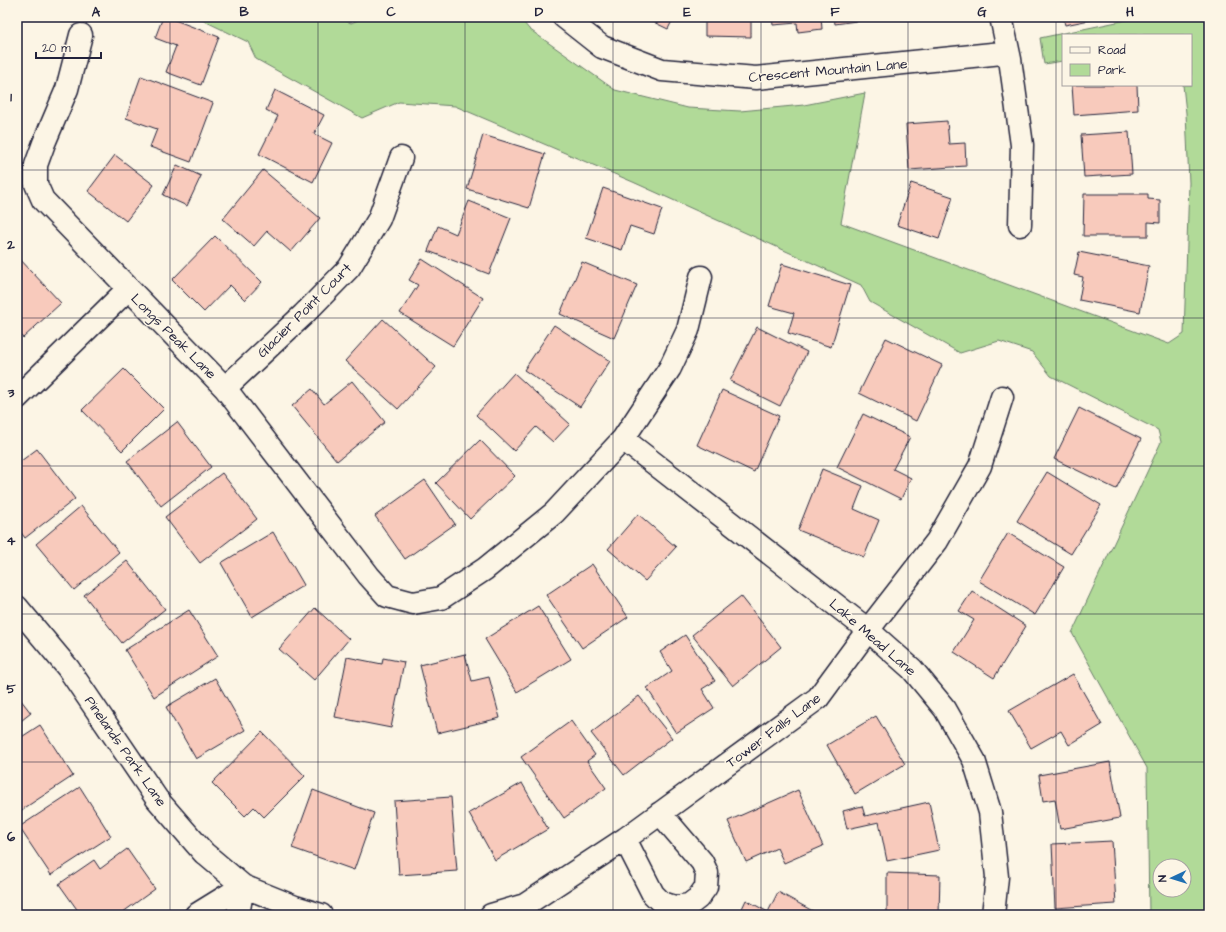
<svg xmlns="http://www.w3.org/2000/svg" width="1226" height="932" viewBox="0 0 1226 932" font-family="'Architects Daughter',sans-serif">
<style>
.green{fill:#b1da98;stroke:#6a7e6a;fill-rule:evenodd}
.building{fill:#f8cabc;stroke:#22223b}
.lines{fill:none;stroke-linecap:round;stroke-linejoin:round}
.street-casing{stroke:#22223b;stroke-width:25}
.street{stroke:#fcf5e5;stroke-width:22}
.grid{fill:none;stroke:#22223b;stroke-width:1;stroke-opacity:0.55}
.labels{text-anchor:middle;stroke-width:3;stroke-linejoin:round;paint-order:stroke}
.street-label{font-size:14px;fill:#22223b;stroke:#fcf5e5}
.neatline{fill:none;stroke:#22223b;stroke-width:1.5}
.grid-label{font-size:13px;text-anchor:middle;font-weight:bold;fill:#22223b}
</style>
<rect width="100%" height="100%" fill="#fcf5e5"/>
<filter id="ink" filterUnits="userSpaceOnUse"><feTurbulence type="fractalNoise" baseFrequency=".025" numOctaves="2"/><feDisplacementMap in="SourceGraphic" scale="8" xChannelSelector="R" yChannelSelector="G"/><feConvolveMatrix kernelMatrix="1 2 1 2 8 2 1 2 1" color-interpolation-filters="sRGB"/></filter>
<g filter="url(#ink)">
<!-- green -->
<path class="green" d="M 196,17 L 338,17 L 351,23 L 366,17 L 519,17 L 529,29 L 615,90 L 688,108 L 740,111 L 804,105 L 865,93 L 841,223 L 1169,344 L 1184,334 L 1189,183 L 1186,113 L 1183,85 L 1191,85 L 1191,35 L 1063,35 L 1063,61 L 1044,64 L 1040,38 L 1141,17 L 1209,17 L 1209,915 L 1149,915 L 1147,768 L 1072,633 L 1161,442 L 1158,430 L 1051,376 L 1032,352 L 999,341 L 960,353 L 870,302 L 861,285 L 633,182 L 455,106 L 399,102 L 362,118 L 256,59 L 248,42 ZM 1160,866 L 1184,866 L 1184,890 L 1160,890 Z"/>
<!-- building -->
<path class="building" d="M 163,17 L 167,17 L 219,37 L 201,85 L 166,72 L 176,46 L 155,38 Z
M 643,17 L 674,17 L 668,29 Z
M 705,17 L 751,17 L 751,37 L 705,36 Z
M 772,17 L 821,17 L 822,29 L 798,32 L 797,23 L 773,25 Z
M 834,17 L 885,17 L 835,24 Z
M 1063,17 L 1104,17 L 1065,25 Z
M 141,76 L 213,103 L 191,162 L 150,147 L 157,129 L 126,118 Z
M 1072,85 L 1137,85 L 1138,110 L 1074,115 Z
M 275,90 L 324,115 L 314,134 L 332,143 L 313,182 L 259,154 L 278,116 L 266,110 Z
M 947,121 L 949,144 L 965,143 L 966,166 L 909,170 L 906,124 Z
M 1129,132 L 1132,174 L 1084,177 L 1081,135 Z
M 483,135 L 545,154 L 529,208 L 467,189 Z
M 115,155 L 154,185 L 126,221 L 88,191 Z
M 177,165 L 201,176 L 187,206 L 163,195 Z
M 263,170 L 320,218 L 291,252 L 267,231 L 254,246 L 223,219 Z
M 911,183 L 953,197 L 939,239 L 897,225 Z
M 603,188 L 662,209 L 654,234 L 630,226 L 622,250 L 586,238 Z
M 1084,194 L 1148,194 L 1148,199 L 1160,200 L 1160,223 L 1148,222 L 1148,236 L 1083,236 Z
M 469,201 L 511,218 L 489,274 L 428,251 L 438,226 L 456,234 Z
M 215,236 L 262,282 L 245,300 L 230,285 L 204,312 L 172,280 Z
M 1079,252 L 1149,266 L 1140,312 L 1079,300 L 1083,277 L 1074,275 Z
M 18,257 L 61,303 L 23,338 L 17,331 Z
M 422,259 L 483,298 L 453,346 L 400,313 L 418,285 L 409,280 Z
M 582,262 L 637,285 L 614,338 L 560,314 Z
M 782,264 L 850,285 L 831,347 L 788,333 L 794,313 L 769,306 Z
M 383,319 L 436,367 L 398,409 L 345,361 Z
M 554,325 L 610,361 L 580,407 L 524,370 Z
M 757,327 L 807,352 L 780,406 L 730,381 Z
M 886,338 L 942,365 L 916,421 L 859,393 Z
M 124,369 L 164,409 L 122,451 L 82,410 Z
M 514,373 L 570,424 L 553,442 L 536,427 L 514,451 L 476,415 Z
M 352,381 L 385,422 L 337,461 L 292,406 L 312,389 L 324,404 Z
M 722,390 L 779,416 L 754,472 L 697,445 Z
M 1079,408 L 1141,439 L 1116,489 L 1054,459 Z
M 863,414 L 910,437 L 893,469 L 911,478 L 901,499 L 837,467 Z
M 177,422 L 211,467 L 161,506 L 127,461 Z
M 480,440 L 515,476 L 470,519 L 436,483 Z
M 37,449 L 75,499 L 25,538 L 17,527 L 17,515 L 21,512 L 17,506 L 17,464 Z
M 822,469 L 863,486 L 854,509 L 879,520 L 864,557 L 798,530 Z
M 1047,472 L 1101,505 L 1071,554 L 1017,521 Z
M 222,473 L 257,519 L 200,563 L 165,517 Z
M 425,480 L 455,524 L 405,559 L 375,516 Z
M 81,506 L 119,552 L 74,590 L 36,544 Z
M 638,514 L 676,547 L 645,581 L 608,549 Z
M 273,532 L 304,585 L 252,617 L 221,563 Z
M 1008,533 L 1064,567 L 1035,615 L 979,581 Z
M 127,561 L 165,609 L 122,643 L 84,595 Z
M 592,564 L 628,617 L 582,648 L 546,595 Z
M 972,591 L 1026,626 L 994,678 L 954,652 L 974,620 L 959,611 Z
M 741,596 L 781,647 L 733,686 L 692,635 Z
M 538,606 L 571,659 L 517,692 L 485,639 Z
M 315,608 L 349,639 L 314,680 L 279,649 Z
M 189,610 L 218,656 L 154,697 L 125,650 Z
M 685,635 L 715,681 L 702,689 L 714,708 L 676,733 L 647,688 L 672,671 L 660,652 Z
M 465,654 L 472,681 L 489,677 L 500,718 L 437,733 L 420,665 Z
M 347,657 L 382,664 L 383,658 L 404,662 L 391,728 L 335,717 Z
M 1073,674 L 1102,725 L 1069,745 L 1061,731 L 1031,748 L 1009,711 Z
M 215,678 L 245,730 L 196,759 L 166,707 Z
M 17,695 L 31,713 L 17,724 Z
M 639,696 L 672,738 L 624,775 L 591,733 Z
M 876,716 L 905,764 L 855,794 L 827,745 Z
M 571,721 L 595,755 L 587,761 L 606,788 L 564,818 L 521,757 Z
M 40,725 L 73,776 L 20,811 L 17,807 L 17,740 Z
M 262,732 L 305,776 L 264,817 L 254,807 L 245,816 L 212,783 Z
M 1110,762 L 1120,818 L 1060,829 L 1055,799 L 1043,801 L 1039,775 Z
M 522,783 L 548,829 L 495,860 L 469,813 Z
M 80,787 L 111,836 L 51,875 L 19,827 Z
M 313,790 L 374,813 L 354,870 L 292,848 Z
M 798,790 L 823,846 L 784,863 L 777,848 L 746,862 L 728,821 Z
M 451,797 L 457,871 L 399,875 L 394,801 Z
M 929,802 L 939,850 L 887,861 L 879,822 L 847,829 L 843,811 L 862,806 L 865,816 Z
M 1112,841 L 1116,904 L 1055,908 L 1052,844 Z
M 127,849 L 155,889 L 119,915 L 81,915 L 59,884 L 94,860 L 100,869 Z
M 887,873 L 940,875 L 939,915 L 887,915 Z
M 778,892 L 820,915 L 739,915 L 746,900 L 768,912 Z"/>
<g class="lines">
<!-- street casing -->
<g class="street-casing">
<path id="street" d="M 564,17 L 602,47 L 662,70 L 756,78 L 1002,53 L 1010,59
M 1001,17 L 1010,59 L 1022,145 L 1020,225
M 81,35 L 67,89 L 44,143 L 36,165 L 36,184 L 43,200 L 225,388 L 369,576 L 387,596 L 413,603 L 441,598 L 485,569 L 554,513 L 623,439 L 670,368 L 688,330 L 701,277
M 225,388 L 303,315 L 349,268 L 379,219 L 401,158
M 17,398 L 128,289
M 623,439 L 868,630 L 912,669 L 945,709 L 974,760 L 990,812 L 997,877 L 993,915
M 17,607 L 68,668 L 157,799 L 204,853 L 243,886 L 295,907 L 321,915
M 625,839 L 653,894 L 662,903 L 675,907 L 689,905 L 698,898 L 706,887 L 707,873 L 702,862 L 660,813
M 196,915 L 243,886
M 238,915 L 243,886
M 491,915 L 525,905 L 625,839 L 818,698 L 868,630 L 937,541 L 980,466 L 1002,397"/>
</g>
<!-- street -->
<use href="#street" class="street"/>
</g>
</g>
<!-- grid -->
<path class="grid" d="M 170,17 L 170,915M 318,17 L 318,915M 465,17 L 465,915M 613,17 L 613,915M 761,17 L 761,915M 908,17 L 908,915M 1056,17 L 1056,915M 17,170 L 1209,170M 17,318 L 1209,318M 17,466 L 1209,466M 17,614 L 1209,614M 17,762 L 1209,762"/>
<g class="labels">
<!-- street labels -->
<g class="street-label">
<text transform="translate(828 70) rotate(-5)" y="5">Crescent Mountain Lane</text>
<text transform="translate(304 310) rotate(-45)" y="5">Glacier Point Court</text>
<text transform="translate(174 336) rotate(45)" y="5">Longs Peak Lane</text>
<text transform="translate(873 637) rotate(41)" y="5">Lake Mead Lane</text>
<text transform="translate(773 730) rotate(-37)" y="5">Tower Falls Lane</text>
<text transform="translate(126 751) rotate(55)" y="5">Pinelands Park Lane</text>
</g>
</g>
<!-- margin -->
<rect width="1226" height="932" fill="none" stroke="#fcf5e5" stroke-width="44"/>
<!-- legend -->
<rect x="1062" y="34" width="130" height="52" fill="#fcf5e5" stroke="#a5a1a1"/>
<rect x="1070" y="47" width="20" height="6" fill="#fcf5e5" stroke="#a5a1a1"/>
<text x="1098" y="54" font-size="12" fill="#22223b">Road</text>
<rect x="1070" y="64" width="20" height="12" fill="#b1da98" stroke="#a5a1a1"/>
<text x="1098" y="74" font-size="12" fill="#22223b">Park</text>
<!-- north arrow -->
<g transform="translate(1172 878) rotate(266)"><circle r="19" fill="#fcf5e5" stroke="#a5a1a1"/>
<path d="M0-3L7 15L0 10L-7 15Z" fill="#1f6fb2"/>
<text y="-6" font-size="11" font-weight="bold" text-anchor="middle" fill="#22223b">N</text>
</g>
<!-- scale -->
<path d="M36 52v6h65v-6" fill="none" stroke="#22223b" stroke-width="2"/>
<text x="42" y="52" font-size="12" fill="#22223b" stroke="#fcf5e5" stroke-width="3" paint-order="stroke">20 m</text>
<rect x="22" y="22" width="1182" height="888" class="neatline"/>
<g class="grid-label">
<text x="96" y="16">A</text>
<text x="244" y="16">B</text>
<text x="391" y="16">C</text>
<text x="539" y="16">D</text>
<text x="687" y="16">E</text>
<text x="835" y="16">F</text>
<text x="982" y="16">G</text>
<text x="1130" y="16">H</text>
<text x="11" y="101">1</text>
<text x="11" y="249">2</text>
<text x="11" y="397">3</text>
<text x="11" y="545">4</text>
<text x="11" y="693">5</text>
<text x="11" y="841">6</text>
</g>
</svg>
